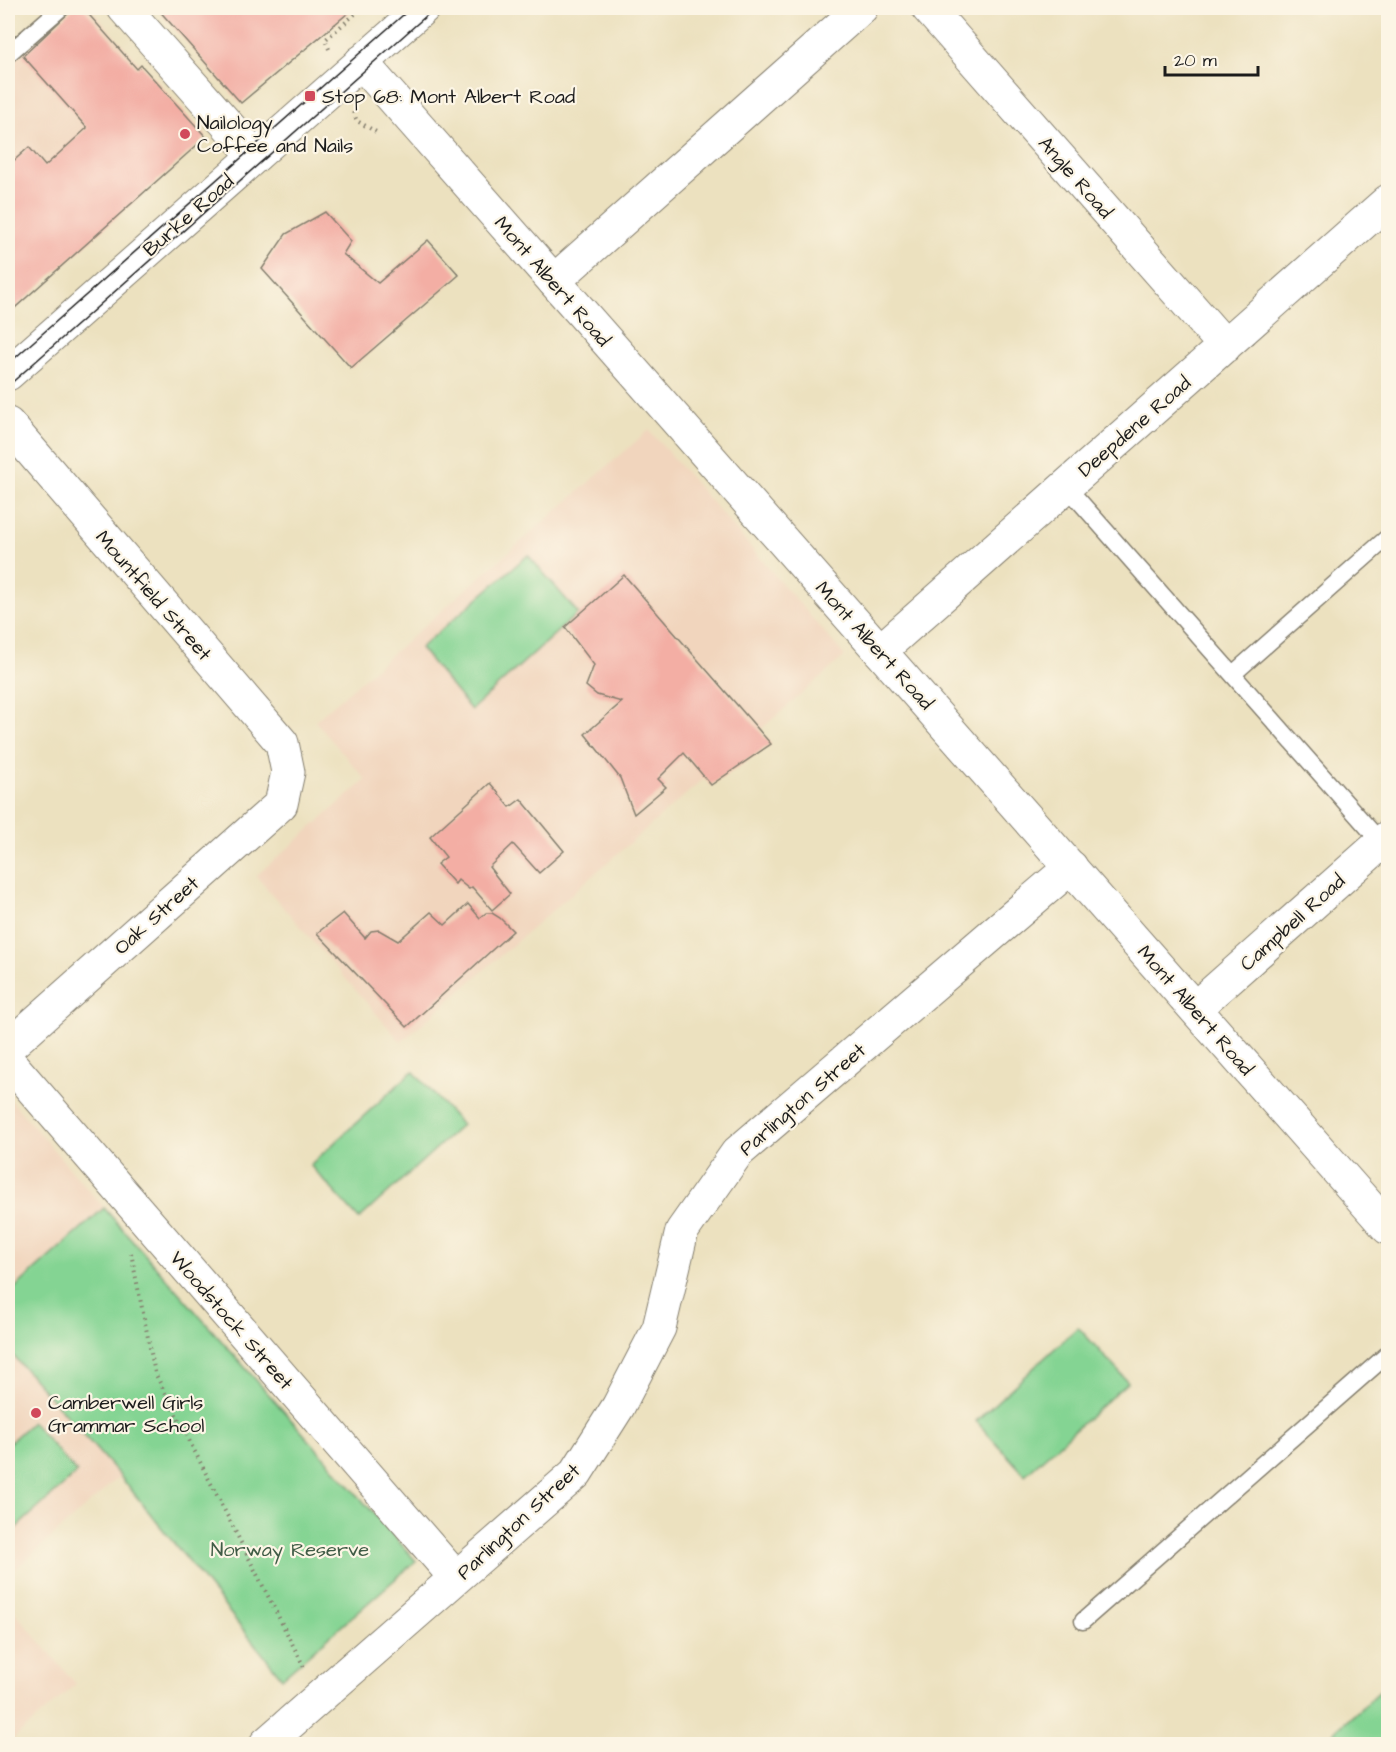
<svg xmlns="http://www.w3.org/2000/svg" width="1396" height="1752" viewBox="0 0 1396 1752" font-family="'Architects Daughter',sans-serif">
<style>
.built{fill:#f1d5bd}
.green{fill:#84d493;stroke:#507858;stroke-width:1.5}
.building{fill:#f3aea4}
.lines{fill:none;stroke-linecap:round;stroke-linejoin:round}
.lane-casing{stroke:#847e6e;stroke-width:19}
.street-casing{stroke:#847e6e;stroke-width:35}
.secondary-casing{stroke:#847e6e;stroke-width:35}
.primary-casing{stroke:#847e6e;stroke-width:35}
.path{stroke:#847e6e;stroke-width:4;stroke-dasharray:1.5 4.5;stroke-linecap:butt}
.lane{stroke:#fff;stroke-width:16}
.street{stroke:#fff;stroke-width:33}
.secondary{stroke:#fff;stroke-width:33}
.primary{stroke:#fff;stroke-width:33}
.tram{stroke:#1c1c1c;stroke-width:1.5}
.poi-dot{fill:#d1495b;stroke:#fcf5e5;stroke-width:2}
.labels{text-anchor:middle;stroke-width:4.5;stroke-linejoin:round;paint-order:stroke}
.poi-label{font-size:20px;fill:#1c1c1c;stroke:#fcf5e5;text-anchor:start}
.street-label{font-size:20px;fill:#1c1c1c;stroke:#fcf5e5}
.park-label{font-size:20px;fill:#405c46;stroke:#fcf5e5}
</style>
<rect width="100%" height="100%" fill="#fcf5e5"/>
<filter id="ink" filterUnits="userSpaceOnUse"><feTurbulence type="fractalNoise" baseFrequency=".0167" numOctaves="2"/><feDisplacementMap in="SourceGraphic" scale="12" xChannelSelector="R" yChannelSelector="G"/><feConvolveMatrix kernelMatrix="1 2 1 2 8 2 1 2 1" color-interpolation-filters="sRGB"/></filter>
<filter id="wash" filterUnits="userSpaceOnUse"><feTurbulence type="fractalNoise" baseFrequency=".008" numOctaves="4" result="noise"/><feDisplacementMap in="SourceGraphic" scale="24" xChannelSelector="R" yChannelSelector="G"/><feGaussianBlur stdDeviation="1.35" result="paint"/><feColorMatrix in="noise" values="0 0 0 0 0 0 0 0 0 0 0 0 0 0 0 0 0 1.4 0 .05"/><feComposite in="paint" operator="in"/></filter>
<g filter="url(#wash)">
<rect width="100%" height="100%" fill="#ece1bf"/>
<!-- built -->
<path class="built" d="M 74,8 L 90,8 L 206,137 L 8,314 L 8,66 Z
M 649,430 L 845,656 L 401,1042 L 256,876 L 366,780 L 315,721 Z
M 8,1097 L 104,1208 L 8,1294 Z
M 8,1350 L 120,1476 L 8,1576 Z
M 8,1604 L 76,1684 L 8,1744 Z"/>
<!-- green -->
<path class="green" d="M 528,555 L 578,613 L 471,710 L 420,648 Z
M 413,1071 L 462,1125 L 359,1219 L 310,1165 Z
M 104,1208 L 416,1561 L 282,1678 L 120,1476 L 8,1350 L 8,1294 Z
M 1078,1327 L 1128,1382 L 1025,1475 L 976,1421 Z
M 32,1422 L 77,1473 L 8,1535 L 8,1440 L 10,1442 Z
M 1388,1684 L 1388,1744 L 1336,1744 L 1329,1737 Z"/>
<g id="blocks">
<!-- building -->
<path class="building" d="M 74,8 L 83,8 L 137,69 L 141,65 L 206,137 L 8,314 L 8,166 L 29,147 L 45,166 L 87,128 L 23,56 Z
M 157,8 L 354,8 L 241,103 Z
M 325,212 L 351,241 L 343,254 L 378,283 L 428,240 L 459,275 L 351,368 L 262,269 L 286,234 Z
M 624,575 L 771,744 L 711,785 L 684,753 L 658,779 L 666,787 L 634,814 L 620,778 L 585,734 L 622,702 L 597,695 L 586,686 L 594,665 L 565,627 Z
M 490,783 L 510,807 L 521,799 L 564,851 L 539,873 L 513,844 L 489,867 L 510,894 L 492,910 L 472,887 L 469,889 L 458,880 L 455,884 L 437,864 L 446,857 L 430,837 Z
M 468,904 L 480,918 L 486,913 L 492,913 L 500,918 L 513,931 L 407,1027 L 317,933 L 343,913 L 365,938 L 371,931 L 379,930 L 398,941 L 431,912 L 445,925 Z"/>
</g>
</g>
<g filter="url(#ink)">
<use href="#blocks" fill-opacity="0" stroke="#847e6e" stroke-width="1.5"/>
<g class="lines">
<!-- lane casing -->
<g class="lane-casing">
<path id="lane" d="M 8,54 L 61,8
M 1066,486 L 1385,847
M 1233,674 L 1388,537
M 1083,1621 L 1388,1354"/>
</g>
<!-- street casing -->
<g class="street-casing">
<path id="street" d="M 124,8 L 255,156
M 928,8 L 1225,346
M 554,281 L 861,8
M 8,424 L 282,743 L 288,772 L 281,804 L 8,1047
M 880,651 L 1388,201
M 1195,1008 L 1388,837
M 8,1061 L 456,1578
M 266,1744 L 576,1473 L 618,1407 L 659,1328 L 682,1231 L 737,1153 L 1071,867"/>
</g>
<!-- secondary casing -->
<g class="secondary-casing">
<path id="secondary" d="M 361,62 L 1388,1228"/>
</g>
<!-- primary casing -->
<g class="primary-casing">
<path id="primary" d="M 8,374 L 423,8"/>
</g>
<!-- path -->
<path class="path" d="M 329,49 L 325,40 L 362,8
M 353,112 L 357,121 L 378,133
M 131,1253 L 155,1373 L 305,1669"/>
<!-- lane -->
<use href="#lane" class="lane"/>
<!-- street -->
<use href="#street" class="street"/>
<!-- secondary -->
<use href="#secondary" class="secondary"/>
<!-- primary -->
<use href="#primary" class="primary"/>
<!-- tram -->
<path class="tram" d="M 8,364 L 411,8
M 8,386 L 435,8"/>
</g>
</g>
<!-- markers -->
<g class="poi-dot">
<rect x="304" y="90" width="12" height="12" rx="3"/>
<circle cx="185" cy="134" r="6"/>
<circle cx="36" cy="1413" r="6"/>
</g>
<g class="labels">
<!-- poi labels -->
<g class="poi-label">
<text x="322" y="103">Stop 68: Mont Albert Road</text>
<text x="197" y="129">Nailology<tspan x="197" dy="23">Coffee and Nails</tspan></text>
<text x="48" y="1409">Camberwell Girls<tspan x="48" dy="23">Grammar School</tspan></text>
</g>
<!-- street labels -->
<g class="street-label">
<text transform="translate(1076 177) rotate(49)" y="7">Angle Road</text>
<text transform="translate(188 215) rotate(-41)" y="7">Burke Road</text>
<text transform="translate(553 281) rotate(49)" y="7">Mont Albert Road</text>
<text transform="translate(1134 426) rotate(-41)" y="7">Deepdene Road</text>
<text transform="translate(154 595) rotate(49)" y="7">Mountfield Street</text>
<text transform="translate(875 645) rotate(48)" y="7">Mont Albert Road</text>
<text transform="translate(156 915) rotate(-42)" y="7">Oak Street</text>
<text transform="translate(1292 922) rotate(-42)" y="7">Campbell Road</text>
<text transform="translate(1196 1010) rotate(49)" y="7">Mont Albert Road</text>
<text transform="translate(802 1099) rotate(-41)" y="7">Parlington Street</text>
<text transform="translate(232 1320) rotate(49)" y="7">Woodstock Street</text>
<text transform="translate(518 1521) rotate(-43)" y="7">Parlington Street</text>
</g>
<!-- park labels -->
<g class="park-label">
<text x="290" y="1556">Norway Reserve</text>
</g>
</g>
<!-- margin -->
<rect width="1396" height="1752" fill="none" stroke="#fcf5e5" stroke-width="30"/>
<!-- scale -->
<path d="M1165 66v9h93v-9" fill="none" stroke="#1c1c1c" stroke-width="3"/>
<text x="1174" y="66" font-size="18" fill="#1c1c1c" stroke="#fcf5e5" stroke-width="4.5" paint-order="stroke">20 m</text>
</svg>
